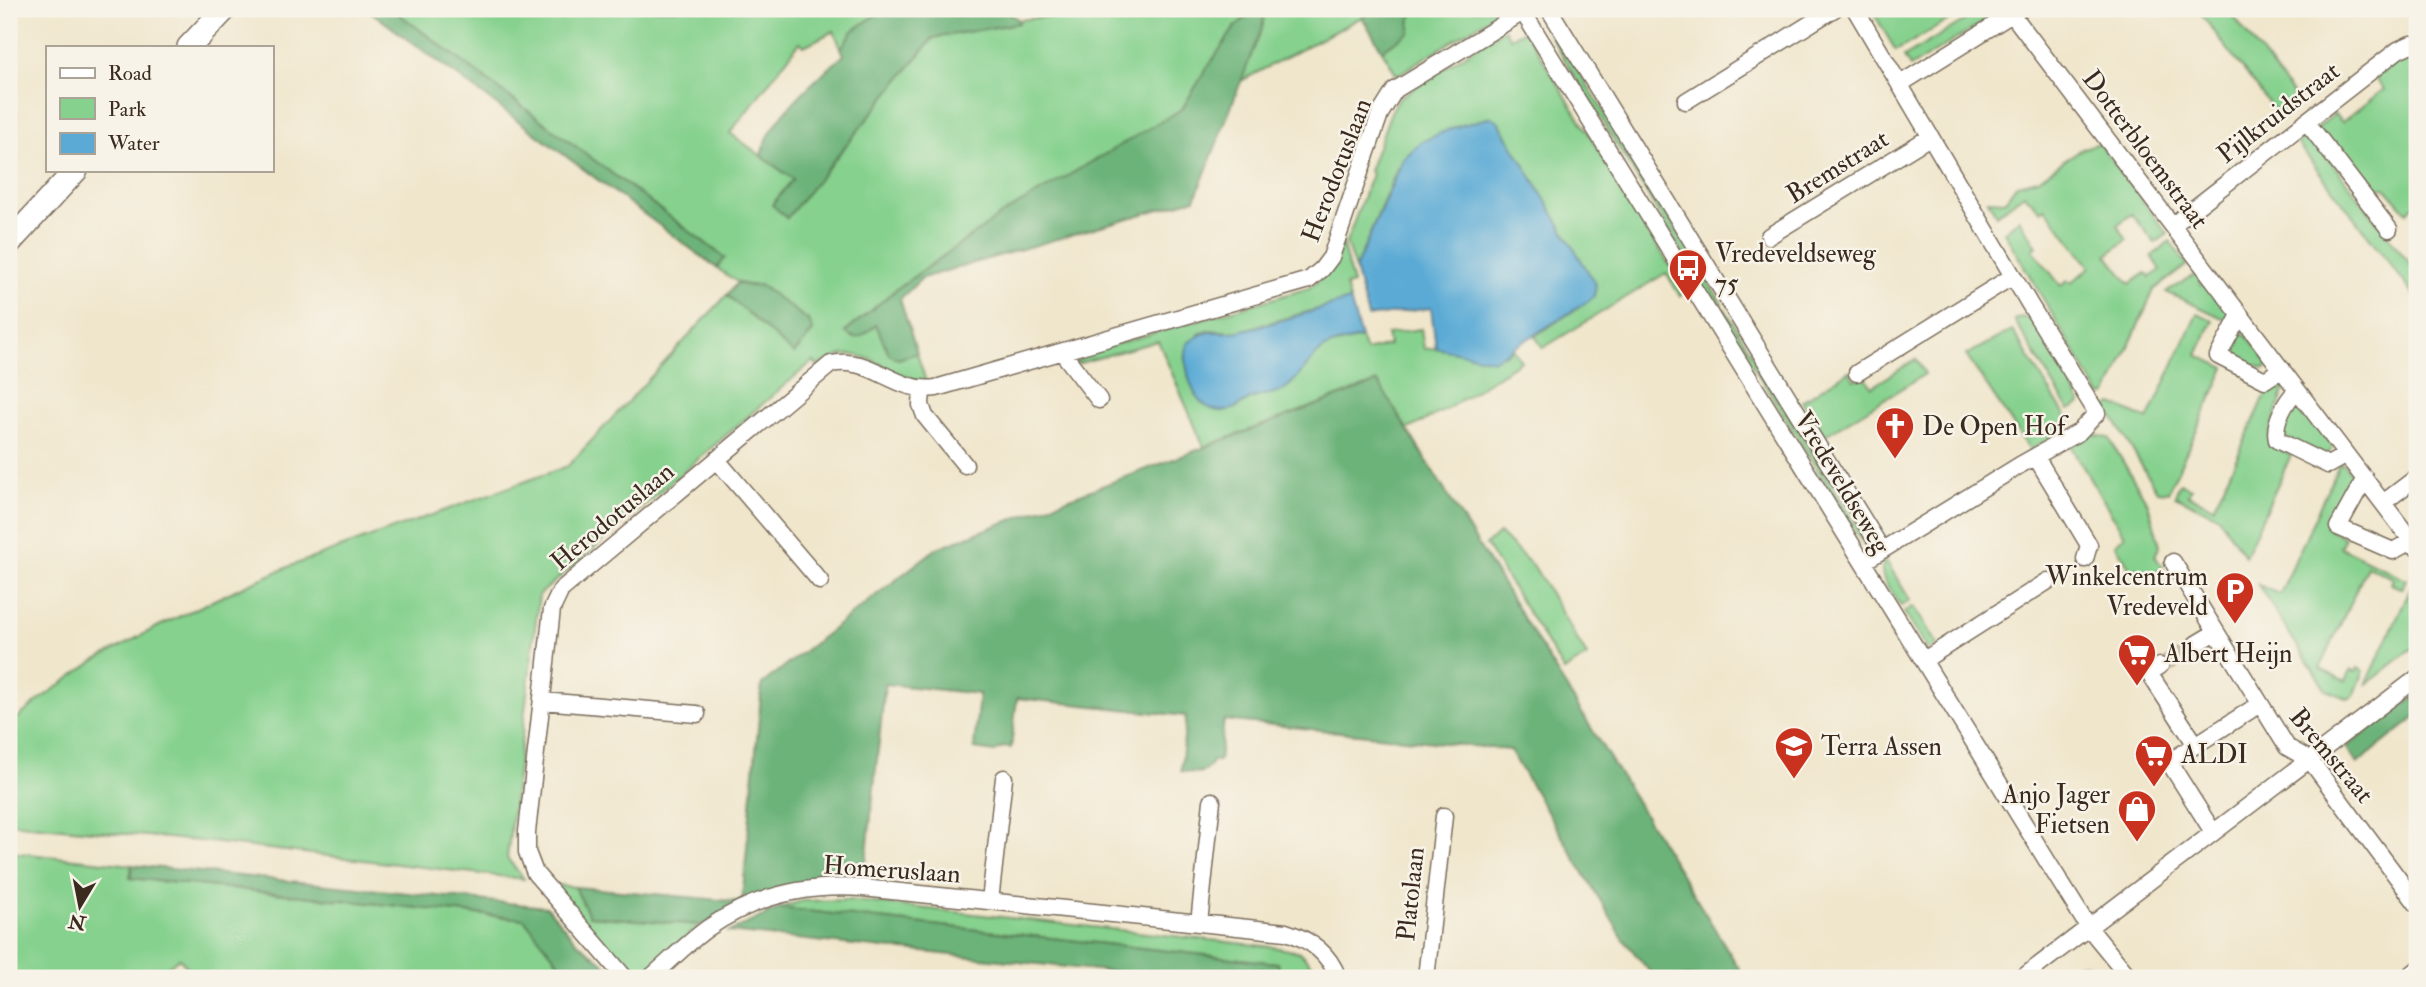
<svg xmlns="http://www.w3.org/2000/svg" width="2426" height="987" viewBox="0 0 2426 987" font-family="'IM FELL Double Pica',serif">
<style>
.green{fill:#86d18e;stroke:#607e56;stroke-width:2}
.forest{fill:#6cb379;stroke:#546e4c;stroke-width:2}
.water{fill:#5aaad5;stroke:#4a6a7a;stroke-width:2}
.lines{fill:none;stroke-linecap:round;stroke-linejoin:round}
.street-tunnel{stroke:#ccc0a9;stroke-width:16;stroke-dasharray:16 8;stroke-linecap:butt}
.street-casing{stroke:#7a6c5b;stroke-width:19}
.secondary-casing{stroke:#7a6c5b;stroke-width:26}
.street{stroke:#fff;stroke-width:16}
.secondary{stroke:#fff;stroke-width:23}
.labels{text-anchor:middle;stroke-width:5;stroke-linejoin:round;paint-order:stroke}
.street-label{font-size:26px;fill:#3b2a1e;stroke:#f7f3e8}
.poi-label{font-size:26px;fill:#3b2a1e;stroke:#f7f3e8;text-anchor:start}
</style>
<rect width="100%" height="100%" fill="#f7f3e8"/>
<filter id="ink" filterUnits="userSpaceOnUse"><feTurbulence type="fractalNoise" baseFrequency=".0143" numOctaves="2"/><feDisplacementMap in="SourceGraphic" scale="14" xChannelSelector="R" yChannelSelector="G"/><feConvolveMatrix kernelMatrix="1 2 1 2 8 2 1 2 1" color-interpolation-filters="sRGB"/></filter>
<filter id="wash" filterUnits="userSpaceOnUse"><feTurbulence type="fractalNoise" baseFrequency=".00686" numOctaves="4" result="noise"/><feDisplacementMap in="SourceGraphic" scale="28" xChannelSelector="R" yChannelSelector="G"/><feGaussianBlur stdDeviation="1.57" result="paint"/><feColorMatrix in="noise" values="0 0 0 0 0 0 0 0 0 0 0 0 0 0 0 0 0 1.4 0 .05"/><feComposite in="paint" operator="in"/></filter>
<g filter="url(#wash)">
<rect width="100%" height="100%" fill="#f0e6cc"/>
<!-- green -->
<path class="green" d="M 392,9 L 884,9 L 853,31 L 841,48 L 834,31 L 804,46 L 800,42 L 730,133 L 793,179 L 787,217 L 933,38 L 1018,23 L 1019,20 L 1113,9 L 1250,9 L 1250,14 L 1235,27 L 1182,109 L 1001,215 L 898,288 L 846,332 L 853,338 L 876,325 L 898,359 L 917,353 L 926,382 C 897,380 873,351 843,355 C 834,357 826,362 818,366 L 813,361 L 539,595 L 507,858 L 524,879 L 210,842 L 9,823 L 9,725 L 43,697 L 94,661 L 155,628 L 246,585 L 293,565 L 568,466 L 727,295 L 794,353 L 813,331 L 809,321 L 760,285 C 741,287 731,279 717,268 L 725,258 Z
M 1264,9 L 1377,9 L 1241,81 L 1263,25 Z
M 1418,9 L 1504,9 L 1397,75 L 1382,50 L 1410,32 L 1411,16 Z
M 1871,9 L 1968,9 L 1896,51 Z
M 1983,9 L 1995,9 L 1998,14 L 1910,67 L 1904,57 Z
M 2197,9 L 2228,9 L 2300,104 L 2281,119 Z
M 1541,15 L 1544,15 L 1722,304 L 1716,307 L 1541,21 Z
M 1504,29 L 1510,38 L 1523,31 L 1528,35 L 1686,292 L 1680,296 L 1666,273 L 1543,348 L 1535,336 L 1590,300 L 1596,286 L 1498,121 L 1397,169 L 1355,269 L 1346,243 L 1372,174 L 1369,171 L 1391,112 L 1399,98 Z
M 2409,55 L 2417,56 L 2417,203 L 2407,212 L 2385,187 L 2365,190 L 2317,129 L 2334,114 L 2342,122 L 2384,89 L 2375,77 Z
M 2309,133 L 2417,273 L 2417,299 L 2297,143 Z
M 2099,143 L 2168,234 L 2155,243 L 2132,214 L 2117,225 L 2127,240 L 2107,255 L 2130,284 L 2146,273 L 2150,277 L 2161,270 L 2152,256 L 2170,241 L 2187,265 L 2154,290 L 2107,395 L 2100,396 L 2004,232 L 2019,219 L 2037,246 L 2033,250 L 2061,286 L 2068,281 L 2071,283 L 2090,267 L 2045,208 L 2041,211 L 2024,194 L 1996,215 L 1988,200 L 2005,201 L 2017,184 L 2038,179 L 2081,149 Z
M 1342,243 L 1353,284 L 1346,286 L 1350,300 L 1236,332 L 1211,330 L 1200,333 L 1186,352 L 1185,361 L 1195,395 L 1214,410 L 1222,411 L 1233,409 L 1250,399 L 1282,390 L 1291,384 L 1317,354 L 1328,346 L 1361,338 L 1366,351 L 1389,345 L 1387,334 L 1421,329 L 1424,349 L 1436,348 L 1504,355 L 1513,349 L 1521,361 L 1447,409 L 1407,430 L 1377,382 L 1204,447 L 1158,341 L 1076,364 L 1078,355 L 1309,288 C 1327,276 1335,263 1342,243 Z
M 2198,273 L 2200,285 L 2212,285 L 2233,316 L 2229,321 L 2166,292 Z
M 1724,308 L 1868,543 L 1863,544 L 1719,311 Z
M 2197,313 L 2213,320 L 2197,355 L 2225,368 L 2168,492 L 2157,491 L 2106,406 L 2113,404 L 2148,420 Z
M 2021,317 L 2032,319 L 2036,325 L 2081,403 L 2069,410 L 2014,320 Z
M 2012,330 L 2071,425 L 2030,450 L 1966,355 Z
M 2240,333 L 2246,334 L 2266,361 L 2268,366 L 2265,369 L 2239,358 L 2233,351 Z
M 1916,359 L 1925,374 L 1824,436 L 1802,401 L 1849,371 L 1854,380 L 1864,375 L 1872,387 Z
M 2280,376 L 2285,387 L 2269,437 L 2270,444 L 2291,455 L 2245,556 L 2218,516 L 2175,496 L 2180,483 L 2191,488 L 2188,495 L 2214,507 L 2274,377 Z
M 2294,404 L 2301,405 L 2333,446 L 2332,450 L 2325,455 L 2285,438 L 2280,427 Z
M 2093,434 L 2109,438 L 2148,504 L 2160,545 L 2155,556 L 2163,568 L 2143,580 L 2136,568 L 2131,570 L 2115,544 L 2125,536 L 2071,447 Z
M 2343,463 L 2351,473 L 2351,477 L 2329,530 L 2345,537 L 2340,547 L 2406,579 L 2402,589 L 2391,584 L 2393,578 L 2367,566 L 2320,669 L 2346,681 L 2351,670 L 2356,672 L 2358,668 L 2364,671 L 2354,696 L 2348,699 L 2326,690 L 2258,585 L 2280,594 L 2339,464 Z
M 1499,533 L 1535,568 L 1587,656 L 1564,671 L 1486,545 Z
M 1885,559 L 1910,600 L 1901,606 C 1892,592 1875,575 1885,559 Z
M 2417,574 L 2417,651 L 2414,647 L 2366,685 Z
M 1914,606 L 1937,645 L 1928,650 L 1904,612 Z
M 9,852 L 132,865 L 130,878 L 524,919 L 571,978 L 196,978 L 179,958 L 154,978 L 9,978 Z
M 548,884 L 575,887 L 589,916 L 700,925 L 646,971 L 637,974 L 629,972 Z
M 848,900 L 1273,947 L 1299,952 L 1325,978 L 1284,978 L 1276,963 L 780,908 L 802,901 Z
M 2083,964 L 2096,967 L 2107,978 L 2052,978 L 2065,969 Z"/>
<!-- forest -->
<path class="forest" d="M 367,9 L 392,9 L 725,258 L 717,268 Z
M 884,9 L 1005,9 L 1019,20 L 1018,23 L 933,38 L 787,218 L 772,205 L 793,179 L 761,156 C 769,119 816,79 844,55 L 841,48 L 853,31 Z
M 1250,9 L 1264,9 L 1263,25 L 1195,199 L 922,278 L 900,299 L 917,353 L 898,359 L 889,354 L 876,325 C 863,334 860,344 845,332 L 898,288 L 1001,215 L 1182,109 L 1207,68 L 1235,27 L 1249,14 Z
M 1377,9 L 1436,9 L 1418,9 L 1410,19 L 1410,32 L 1382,50 L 1362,17 Z
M 737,283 L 750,286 L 760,285 L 809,321 L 813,331 L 794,354 L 727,295 Z
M 1378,382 L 1745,978 L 1654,977 L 1624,940 L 1510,750 L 1224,720 L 1219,761 L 1212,761 C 1206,776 1196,773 1181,771 L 1186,716 L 1017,698 L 1011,748 L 1003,747 L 995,752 L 974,749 L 979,694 L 885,684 L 864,881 L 829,880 L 700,925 L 589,916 L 575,887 L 742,902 L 762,684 L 937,548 Z
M 2417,695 L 2417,716 L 2357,764 L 2346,747 Z
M 132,865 L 547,907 L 576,941 L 603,963 L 616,978 L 571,978 L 524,919 L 130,878 Z
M 780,908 L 1277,963 L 1284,978 L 1174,978 L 729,932 Z"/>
<!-- water -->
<path class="water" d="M 1491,117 L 1498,121 L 1596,285 L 1594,296 L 1590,300 L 1494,360 L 1436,348 L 1431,308 L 1368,317 L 1355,269 L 1403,159 L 1421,142 L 1452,128 Z
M 1350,300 L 1361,338 C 1349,341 1335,342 1325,348 C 1308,359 1300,380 1283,390 C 1273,395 1262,394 1252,398 C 1241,403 1235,411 1223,411 C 1191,411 1183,367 1187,344 C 1212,324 1213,336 1238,331 C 1276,324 1313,310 1350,300 Z"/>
</g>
<g filter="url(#ink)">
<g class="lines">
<!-- street-tunnel -->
<path class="street-tunnel" d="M 2160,666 L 2196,644"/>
<!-- street casing -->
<g class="street-casing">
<path id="street" d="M 1549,9 L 1882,550
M 1855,9 L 2030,305 L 2097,413 L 2079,432 L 2020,465 L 1863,562
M 1523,12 L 2049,864 L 2089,928 L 2130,978
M 2012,14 L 2417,548
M 1900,84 L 2020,9
M 1686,101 L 1834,9
M 2306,121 L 2389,229
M 2173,225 L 2398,50 L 2411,44 L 2417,45
M 1769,236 L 1930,137
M 2240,315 L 2218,356 L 2265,380 L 2282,369
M 1062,352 L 1099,400
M 1857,373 L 2013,276
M 922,390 L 921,405 L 925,416 L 965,465
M 2297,390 C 2285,402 2273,423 2277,440 L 2328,465 L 2346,455
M 2036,457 L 2089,545 L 2085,559
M 717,460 L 820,581
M 2365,478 L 2338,527 L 2393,551 L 2411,541
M 2383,503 L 2417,477
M 2173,562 L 2287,747 L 2310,760 L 2417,904
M 2196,644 L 2216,632
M 1924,660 L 2048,581
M 2160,666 L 2149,673 L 2196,745
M 542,701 L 697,714
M 2213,832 L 2169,762 L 2260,704
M 990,901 L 1004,778
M 1199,923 L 1212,801
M 625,978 L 535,873 L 527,852 L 527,832 L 552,609 L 561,590 L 831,364 C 872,355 895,394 936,388 L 1309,280 L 1322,269 L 1331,257 L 1380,114 L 1395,90 L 1528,9
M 650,978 C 669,962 687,943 708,928 C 754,896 807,884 863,888 L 1286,932 C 1311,940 1329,953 1338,978
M 1426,978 L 1444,816
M 2022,978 L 2417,678
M 2415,978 L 2412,974 L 2417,970"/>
</g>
<!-- secondary casing -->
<g class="secondary-casing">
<path id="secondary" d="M 189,47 L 225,9
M 9,243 L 76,170"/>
</g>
<!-- street -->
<use href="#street" class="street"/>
<!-- secondary -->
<use href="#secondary" class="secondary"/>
</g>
</g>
<!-- icons -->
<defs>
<g id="bus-pin" transform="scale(2.0125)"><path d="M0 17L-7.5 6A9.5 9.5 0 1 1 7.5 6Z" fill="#c8321e" stroke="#f7f3e8"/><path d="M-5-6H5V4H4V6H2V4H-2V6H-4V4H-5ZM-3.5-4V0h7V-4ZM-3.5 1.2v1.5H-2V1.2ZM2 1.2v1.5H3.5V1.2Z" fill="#fff"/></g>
<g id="church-pin" transform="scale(2.0125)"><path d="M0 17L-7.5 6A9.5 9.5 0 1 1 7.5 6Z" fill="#c8321e" stroke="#f7f3e8"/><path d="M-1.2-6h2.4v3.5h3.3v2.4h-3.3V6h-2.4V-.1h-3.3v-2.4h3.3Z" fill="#fff"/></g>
<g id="parking-pin" transform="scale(2.0125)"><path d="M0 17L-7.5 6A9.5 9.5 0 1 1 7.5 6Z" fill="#c8321e" stroke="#f7f3e8"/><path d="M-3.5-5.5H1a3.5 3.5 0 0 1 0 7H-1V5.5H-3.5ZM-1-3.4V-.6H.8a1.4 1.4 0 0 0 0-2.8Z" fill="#fff"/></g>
<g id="supermarket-pin" transform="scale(2.0125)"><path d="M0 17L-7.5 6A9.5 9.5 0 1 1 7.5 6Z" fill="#c8321e" stroke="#f7f3e8"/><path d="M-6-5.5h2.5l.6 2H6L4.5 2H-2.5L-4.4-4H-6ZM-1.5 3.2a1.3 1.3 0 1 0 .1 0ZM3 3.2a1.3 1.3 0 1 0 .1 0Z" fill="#fff"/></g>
<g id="university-pin" transform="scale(2.0125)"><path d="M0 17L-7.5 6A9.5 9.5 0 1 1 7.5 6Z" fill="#c8321e" stroke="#f7f3e8"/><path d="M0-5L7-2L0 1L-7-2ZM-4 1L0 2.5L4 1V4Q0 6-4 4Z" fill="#fff"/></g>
<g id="shop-pin" transform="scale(2.0125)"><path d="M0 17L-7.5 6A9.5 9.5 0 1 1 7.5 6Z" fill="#c8321e" stroke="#f7f3e8"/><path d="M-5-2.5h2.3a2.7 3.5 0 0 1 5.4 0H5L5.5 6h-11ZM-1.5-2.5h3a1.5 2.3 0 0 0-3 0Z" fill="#fff"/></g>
</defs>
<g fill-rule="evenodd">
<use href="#bus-pin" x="1688" y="268"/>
<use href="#church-pin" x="1895" y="426"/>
<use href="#parking-pin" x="2235" y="591"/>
<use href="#supermarket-pin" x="2137" y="653"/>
<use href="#university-pin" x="1794" y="746"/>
<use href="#supermarket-pin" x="2154" y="754"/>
<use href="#shop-pin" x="2137" y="809"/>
</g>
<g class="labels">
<!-- street labels -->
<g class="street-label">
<text transform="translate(2278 112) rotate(-38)" y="9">Pijlkruidstraat</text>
<text transform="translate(2146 149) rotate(53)" y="9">Dotterbloemstraat</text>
<text transform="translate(1837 166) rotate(-32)" y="9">Bremstraat</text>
<text transform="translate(1336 170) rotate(-69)" y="9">Herodotuslaan</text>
<text transform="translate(1843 482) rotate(59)" y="9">Vredeveldseweg</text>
<text transform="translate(612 516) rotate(-40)" y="9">Herodotuslaan</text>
<text transform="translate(2332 755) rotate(50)" y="9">Bremstraat</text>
<text transform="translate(892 869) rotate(4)" y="9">Homeruslaan</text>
<text transform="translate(1410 894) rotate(-84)" y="9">Platolaan</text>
</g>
<!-- poi labels -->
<g class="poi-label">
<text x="1715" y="262">Vredeveldseweg<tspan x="1715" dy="30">75</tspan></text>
<text x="1922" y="435">De Open Hof</text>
<text x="2208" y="585" text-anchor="end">Winkelcentrum<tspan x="2208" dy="30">Vredeveld</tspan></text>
<text x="2164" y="662">Albert Heijn</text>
<text x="1821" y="755">Terra Assen</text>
<text x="2181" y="763">ALDI</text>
<text x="2110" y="803" text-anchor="end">Anjo Jager<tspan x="2110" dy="30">Fietsen</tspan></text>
</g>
</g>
<!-- margin -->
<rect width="2426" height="987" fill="none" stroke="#f7f3e8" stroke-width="35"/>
<!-- legend -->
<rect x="46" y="46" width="228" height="126" fill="#f7f3e8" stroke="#aca397" stroke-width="2"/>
<rect x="60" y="68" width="35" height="10" fill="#ffffff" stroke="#aca397" stroke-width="2"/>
<text x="108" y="80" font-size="21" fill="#3b2a1e">Road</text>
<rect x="60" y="98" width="35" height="21" fill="#86d18e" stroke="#aca397" stroke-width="2"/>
<text x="108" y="116" font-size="21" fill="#3b2a1e">Park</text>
<rect x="60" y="133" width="35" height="21" fill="#5aaad5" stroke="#aca397" stroke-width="2"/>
<text x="108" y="150" font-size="21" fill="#3b2a1e">Water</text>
<!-- north arrow -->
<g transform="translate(80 906) rotate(190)" stroke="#f7f3e8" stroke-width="5" paint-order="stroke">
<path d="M0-5L12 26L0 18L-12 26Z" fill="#3b2a1e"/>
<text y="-10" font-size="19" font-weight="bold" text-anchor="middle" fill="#3b2a1e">N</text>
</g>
</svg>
